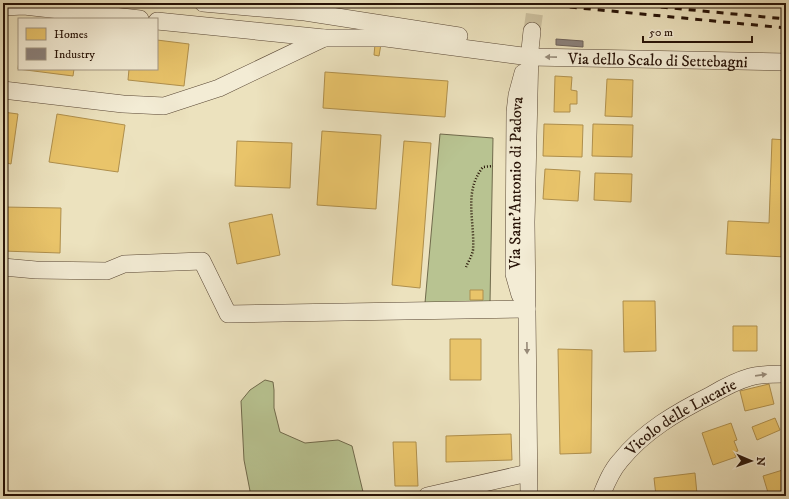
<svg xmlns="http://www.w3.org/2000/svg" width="789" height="499" viewBox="0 0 789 499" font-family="'IM FELL DW Pica',serif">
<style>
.green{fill:#b8c391;stroke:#706a4c}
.homes{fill:#e9c46a;stroke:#af8f4c}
.industry{fill:#8a817c;stroke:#6c6059}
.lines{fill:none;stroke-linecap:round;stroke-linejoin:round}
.minor-tunnel{stroke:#cec3a2;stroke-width:17;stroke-dasharray:17 8;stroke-linecap:butt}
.minor-casing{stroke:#584634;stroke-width:18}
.path{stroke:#271206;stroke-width:2.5;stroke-dasharray:1 2;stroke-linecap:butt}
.minor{stroke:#f3ecd5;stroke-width:17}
.rail{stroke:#271206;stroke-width:3;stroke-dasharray:7 7;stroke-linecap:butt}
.oneway{fill:#978a78}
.labels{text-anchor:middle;stroke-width:4;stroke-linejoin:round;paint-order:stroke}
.street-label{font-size:16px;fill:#271206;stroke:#f3ecd5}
</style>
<rect width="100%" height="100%" fill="#ece2be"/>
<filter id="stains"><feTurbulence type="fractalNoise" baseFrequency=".005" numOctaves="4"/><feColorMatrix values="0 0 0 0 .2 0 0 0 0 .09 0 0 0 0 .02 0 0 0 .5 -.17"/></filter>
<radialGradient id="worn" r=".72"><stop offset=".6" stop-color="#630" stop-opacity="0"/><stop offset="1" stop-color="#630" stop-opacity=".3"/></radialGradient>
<!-- green -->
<path class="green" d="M 440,134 L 493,138 L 490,303 L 425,303 Z
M 265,380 L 273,382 L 274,390 L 274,408 L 280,432 L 305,443 L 338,440 L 352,446 L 364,496 L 251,496 L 244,460 L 241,401 L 250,390 Z"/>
<!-- homes -->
<path class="homes" d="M 157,40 L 189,44 L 184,86 L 128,80 L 129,69 L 157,69 Z
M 375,44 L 381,44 L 379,56 L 374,55 Z
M 19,60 L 19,69 L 74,69 L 73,76 L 18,69 Z
M 325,72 L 448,81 L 445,117 L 323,108 Z
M 555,76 L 572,77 L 571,90 L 577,91 L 577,104 L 570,104 L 570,112 L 554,112 Z
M 607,79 L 633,80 L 632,117 L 605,116 Z
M 3,112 L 18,114 L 11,164 L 3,162 Z
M 57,114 L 125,125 L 118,172 L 49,162 Z
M 544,124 L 583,125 L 582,157 L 543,156 Z
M 593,124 L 633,125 L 632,157 L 592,156 Z
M 322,131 L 381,135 L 376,209 L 317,205 Z
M 772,139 L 786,140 L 786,257 L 726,254 L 728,221 L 769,223 Z
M 237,141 L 292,143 L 290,188 L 235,186 Z
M 404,141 L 431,143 L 420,288 L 392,285 Z
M 545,169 L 580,171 L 578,201 L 543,199 Z
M 595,173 L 632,174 L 631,202 L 594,200 Z
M 3,207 L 61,208 L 60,253 L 3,251 Z
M 272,214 L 280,255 L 237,264 L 229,223 Z
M 470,290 L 483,290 L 483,300 L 470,300 Z
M 623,301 L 655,301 L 656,351 L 624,352 Z
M 733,326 L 757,326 L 757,351 L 733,351 Z
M 450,339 L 481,339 L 481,380 L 450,380 Z
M 558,349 L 592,350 L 591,453 L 560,454 Z
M 769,384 L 774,404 L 745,411 L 740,391 Z
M 775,418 L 780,430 L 757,440 L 752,427 Z
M 731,423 L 737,440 L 734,441 L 738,451 L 734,452 L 736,457 L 713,465 L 702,433 Z
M 511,434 L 512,460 L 446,462 L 446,436 Z
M 393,442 L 416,442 L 418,486 L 395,486 Z
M 786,469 L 786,494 L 779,496 L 769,496 L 763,476 Z
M 695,473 L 697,494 L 681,496 L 656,496 L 654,478 Z
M 489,489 L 491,496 L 463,496 Z"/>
<!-- industry -->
<path class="industry" d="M 556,39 L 583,41 L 583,47 L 556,45 Z"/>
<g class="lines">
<!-- minor-tunnel -->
<path class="minor-tunnel" d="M 532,31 L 536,3"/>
<!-- minor casing -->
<g class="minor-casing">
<g id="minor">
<path d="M 203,3 L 305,12 L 459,36"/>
<path d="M 3,7 L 24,6 L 140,19"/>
<path id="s1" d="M 157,21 L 324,38 L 386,38 L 530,57 L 786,62"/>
<path d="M 3,90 L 123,104 L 164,106 L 219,88 L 324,38"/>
<path d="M 3,267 L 36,270 L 107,271 L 124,264 L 202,261 L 228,314 L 527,309"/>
<path id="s2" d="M 520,295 L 514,274 L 515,112 L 517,95 L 523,73"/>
<path d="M 427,496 L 528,473"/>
<path d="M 529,496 L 526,222 L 530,50 L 532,31"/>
<path id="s3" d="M 601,496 C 606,484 611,471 620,461 C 644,431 677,412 711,395 C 723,388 736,381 750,377 C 761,374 774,374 786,374"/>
</g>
</g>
<!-- path -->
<path class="path" d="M 466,267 C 468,262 472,256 473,250 C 475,221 463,192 483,167 L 493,166"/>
<!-- minor -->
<use href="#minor" class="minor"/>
<!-- rail -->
<path class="rail" d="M 528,3 L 786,28
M 619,3 L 786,19"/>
</g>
<!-- one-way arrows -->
<defs><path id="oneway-solid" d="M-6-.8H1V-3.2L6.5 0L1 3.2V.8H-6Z"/></defs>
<g class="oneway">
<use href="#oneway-solid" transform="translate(551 57) rotate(-179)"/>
<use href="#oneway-solid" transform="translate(527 348) rotate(89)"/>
<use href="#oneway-solid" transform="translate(761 375) rotate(-8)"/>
</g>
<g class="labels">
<!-- street labels -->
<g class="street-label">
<text dy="6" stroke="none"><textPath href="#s1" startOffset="503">Via dello Scalo di Settebagni</textPath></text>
<text dy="6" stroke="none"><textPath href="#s2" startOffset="113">Via Sant'Antonio di Padova</textPath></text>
<text dy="6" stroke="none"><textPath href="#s3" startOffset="116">Vicolo delle Lucarie</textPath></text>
</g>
</g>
<!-- margin -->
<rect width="789" height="499" fill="none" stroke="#ece2be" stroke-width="16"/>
<rect x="4" y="4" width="781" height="491" fill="none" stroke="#271206" stroke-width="2"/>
<rect x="8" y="8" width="773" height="483" fill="none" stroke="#271206"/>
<!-- legend -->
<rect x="18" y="18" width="140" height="52" fill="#f3ecd5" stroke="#a19582"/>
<rect x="26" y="28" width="20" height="12" fill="#e9c46a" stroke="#a19582"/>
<text x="54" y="38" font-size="12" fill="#271206">Homes</text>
<rect x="26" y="48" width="20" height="12" fill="#8a817c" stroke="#a19582"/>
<text x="54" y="58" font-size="12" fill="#271206">Industry</text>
<!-- north arrow -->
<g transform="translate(751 461) rotate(92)" stroke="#f3ecd5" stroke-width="3" paint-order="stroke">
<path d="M0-3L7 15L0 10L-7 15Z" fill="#271206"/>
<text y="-6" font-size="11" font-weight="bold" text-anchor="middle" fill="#271206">N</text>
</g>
<!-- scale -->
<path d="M643 36v6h109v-6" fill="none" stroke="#271206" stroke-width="2"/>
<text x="649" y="36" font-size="12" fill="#271206" stroke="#f3ecd5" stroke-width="3" paint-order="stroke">50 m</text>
<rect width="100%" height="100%" filter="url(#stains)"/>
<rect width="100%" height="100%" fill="url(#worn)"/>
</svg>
